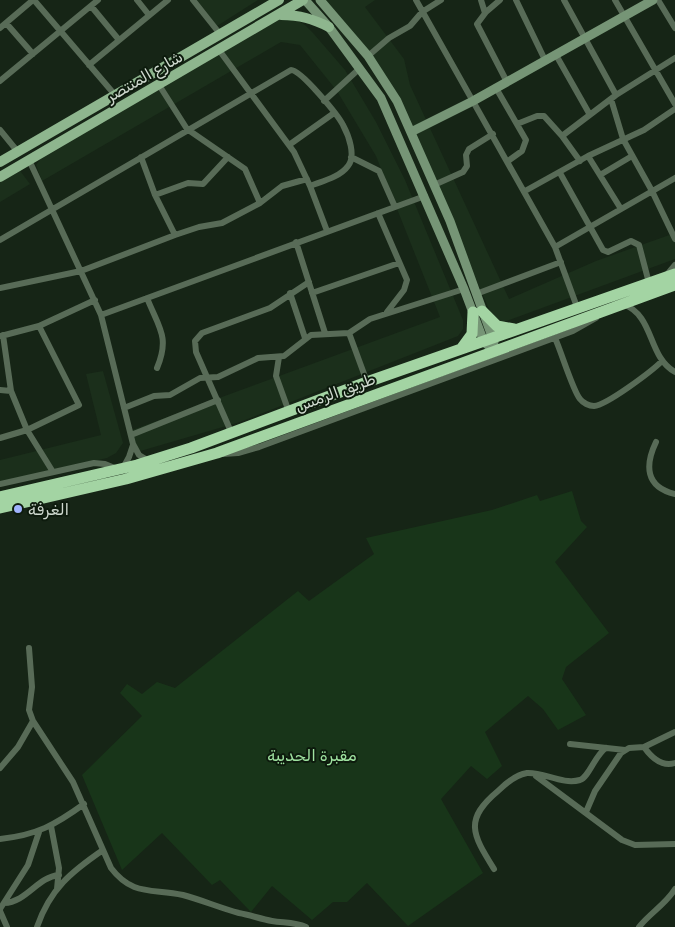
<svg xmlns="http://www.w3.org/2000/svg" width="675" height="927" viewBox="0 0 675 927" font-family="Rubik,'Noto Naskh Arabic',sans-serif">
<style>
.built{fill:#1b2f1b}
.green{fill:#183519}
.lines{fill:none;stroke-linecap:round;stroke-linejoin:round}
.street{stroke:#586b57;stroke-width:6}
.secondary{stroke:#769576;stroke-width:9}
.primary{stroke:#8eb68e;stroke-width:10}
.highway{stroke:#a3d4a3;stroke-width:11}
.poi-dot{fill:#a0b3fd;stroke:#0d1b0d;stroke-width:2}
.labels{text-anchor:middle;stroke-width:4;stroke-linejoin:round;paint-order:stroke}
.street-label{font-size:16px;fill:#ced8ce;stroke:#0d1b0d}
.poi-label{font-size:16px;fill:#ced8ce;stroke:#0d1b0d;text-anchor:start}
.park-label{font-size:16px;fill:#9fe2a0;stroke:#0d1b0d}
</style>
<rect width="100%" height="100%" fill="#162516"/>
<!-- built -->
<path class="built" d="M 197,0 L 258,0 L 217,26 Z
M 325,0 L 375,0 L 365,7 L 404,59 L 410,85 L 509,299 L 596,261 L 675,233 L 675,259 L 496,325 L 394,94 Z
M 281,18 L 295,19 L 305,25 L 313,33 L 345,70 L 376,122 L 405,180 L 463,320 L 463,329 L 458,336 L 240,422 L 137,452 L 132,430 L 440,317 L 376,156 L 337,91 L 300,45 L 281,42 L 42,181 L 36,165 L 43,156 Z
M 18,168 L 30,184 L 0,202 L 0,179 Z
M 103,371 L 123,443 L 116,453 L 107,458 L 0,482 L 0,460 L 101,435 L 86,374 Z"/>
<!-- green -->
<path class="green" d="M 572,491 L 581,521 L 587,527 L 555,562 L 609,633 L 566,667 L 562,679 L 586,715 L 558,730 L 543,709 L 528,696 L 485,732 L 502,766 L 487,779 L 471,766 L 441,799 L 483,873 L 408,926 L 367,883 L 347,902 L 333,902 L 312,920 L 272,886 L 251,912 L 220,880 L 212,885 L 162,833 L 122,870 L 82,775 L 142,716 L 120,693 L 127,684 L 142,694 L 157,682 L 175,688 L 298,591 L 309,601 L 374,554 L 366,538 L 492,510 L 537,495 L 540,501 Z"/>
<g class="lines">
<!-- street -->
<path class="street" d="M 34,0 L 115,95
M 137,0 L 149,15
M 193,0 L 220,34
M 416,0 L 555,247 L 577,307
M 481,0 L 485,13
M 500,0 L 486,12 L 477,24 L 507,82
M 516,0 L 545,60
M 564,0 L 616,95
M 615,0 L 675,104
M 658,0 L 675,28
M 91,6 L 119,40
M 6,23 L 33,54
M 0,28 L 33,0
M 219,50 L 294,152 L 310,186 L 327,231
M 556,55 L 590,115
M 368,56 L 389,38 L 410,26 L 422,12 L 441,0
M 89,65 L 168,0
M 0,81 L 98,0
M 159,85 L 187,129 L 245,169 L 260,203
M 496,88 L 526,140 L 522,151 L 508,161
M 611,99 L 623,139 L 652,191 L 675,239
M 324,101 L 359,69
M 517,124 L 537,116 L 544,116 L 562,136 L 580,161
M 0,130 L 18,152
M 562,136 L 616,95 L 675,58
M 289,145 L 334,113
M 588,156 L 621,209
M 141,157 L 155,195 L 175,235
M 351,157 L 379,171 L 395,207
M 29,160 L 101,315 L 133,444 L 139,455 L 149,461
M 560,173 L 603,250 L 608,252 L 631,241 L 639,245 L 649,283
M 600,175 L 632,156
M 434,185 L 463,172 L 467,166 L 466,155 L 469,149 L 493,134
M 525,191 L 588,156 L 644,130 L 675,109
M 155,195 L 188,183 L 203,184 L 228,157
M 378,213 L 407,280 L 404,290 L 387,312
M 0,240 L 291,70 C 301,70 338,115 343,125 C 349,136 356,156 348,166 C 340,177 323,181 310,186
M 296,242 L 325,333
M 555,247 L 675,178
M 665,277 L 675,265
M 0,288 L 81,271 L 175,235 L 199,227 L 222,223 L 260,203 L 282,186 L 307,179
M 290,293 L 305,338
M 312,293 L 399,263
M 476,294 L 561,262
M 147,298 C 159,328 170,337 157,368
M 623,304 C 655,316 647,356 675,372
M 101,315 L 425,196
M 349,333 L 367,382
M 3,335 L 11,391 L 27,430 L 53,472
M 1,336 L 39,326 L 95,300
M 555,338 C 561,351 573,391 580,399 C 583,403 589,406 594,406 C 607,405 652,371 662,361
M 279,357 L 276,376 L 289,412
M 0,390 L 11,391
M 124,408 L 154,396 L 170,395 L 200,378 L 218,377 L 258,358 L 284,356 L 311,335 L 349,333 L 370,319 L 464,289
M 232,434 L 196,352 L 195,341 L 202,333 L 270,308 L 309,282
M 131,435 L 218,400
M 0,438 L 27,430 L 79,405 L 39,326
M 656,442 C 645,465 645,487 675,494
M 223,454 L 238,453 L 259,447 L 573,331 L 596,318
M 123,468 L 129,457 L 133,445
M 0,484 L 94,463 L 105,464 L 117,469
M 29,648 L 32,687 L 29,710 L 33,721 L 73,782 L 111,868 C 133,897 153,888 183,895 C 202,900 220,908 239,913 C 250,915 261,919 272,921 C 284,923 295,922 306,927
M 570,744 L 625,750
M 644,747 C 651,757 662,767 675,763
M 0,768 L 18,747 L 33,721
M 536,776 L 622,840 L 635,845 L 675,844
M 586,812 L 595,791 L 621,753 L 629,748 L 644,747 L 675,732
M 51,826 L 59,868 L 57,889
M 0,839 C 37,835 55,825 84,804
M 494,869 C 473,835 463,820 498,791 C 506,783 515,775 527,773 C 544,772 562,785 580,780 C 589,777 595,755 606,748
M 4,903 C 27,902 37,877 59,875
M 0,909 L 28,865 L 39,832
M 0,911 L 7,927
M 37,927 C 50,889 71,872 103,850
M 639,927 C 650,913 666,904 675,889"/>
<!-- secondary -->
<path class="secondary" d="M 305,0 L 329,27 L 381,98 L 464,289 L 484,342 L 490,347 L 500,349
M 320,0 L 368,56 L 397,101 L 450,221 L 494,342
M 411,132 L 473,101 L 653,0"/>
<!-- primary -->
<path class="primary" d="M 281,15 C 300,15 313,19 329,27
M 0,162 L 279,0
M 0,177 L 303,0"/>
<!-- highway -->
<path class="highway" d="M 482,311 L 497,326 L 514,329
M 461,349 L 472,334 L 473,312
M 0,497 L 137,465 L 191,448 L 367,382 L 675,274
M 0,508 L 126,479 L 217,453 L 675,285"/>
</g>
<!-- markers -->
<circle class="poi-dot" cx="18" cy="509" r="5"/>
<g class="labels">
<!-- street labels -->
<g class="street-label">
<text transform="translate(144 76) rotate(-30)" y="6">شارع المنتصر</text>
<text transform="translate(335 392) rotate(-20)" y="6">طريق الرمس</text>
</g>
<!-- poi labels -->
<g class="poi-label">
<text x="28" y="515">الغرفة</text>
</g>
<!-- park labels -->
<g class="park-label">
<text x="312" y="761">مقبرة الحديبة</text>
</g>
</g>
</svg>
